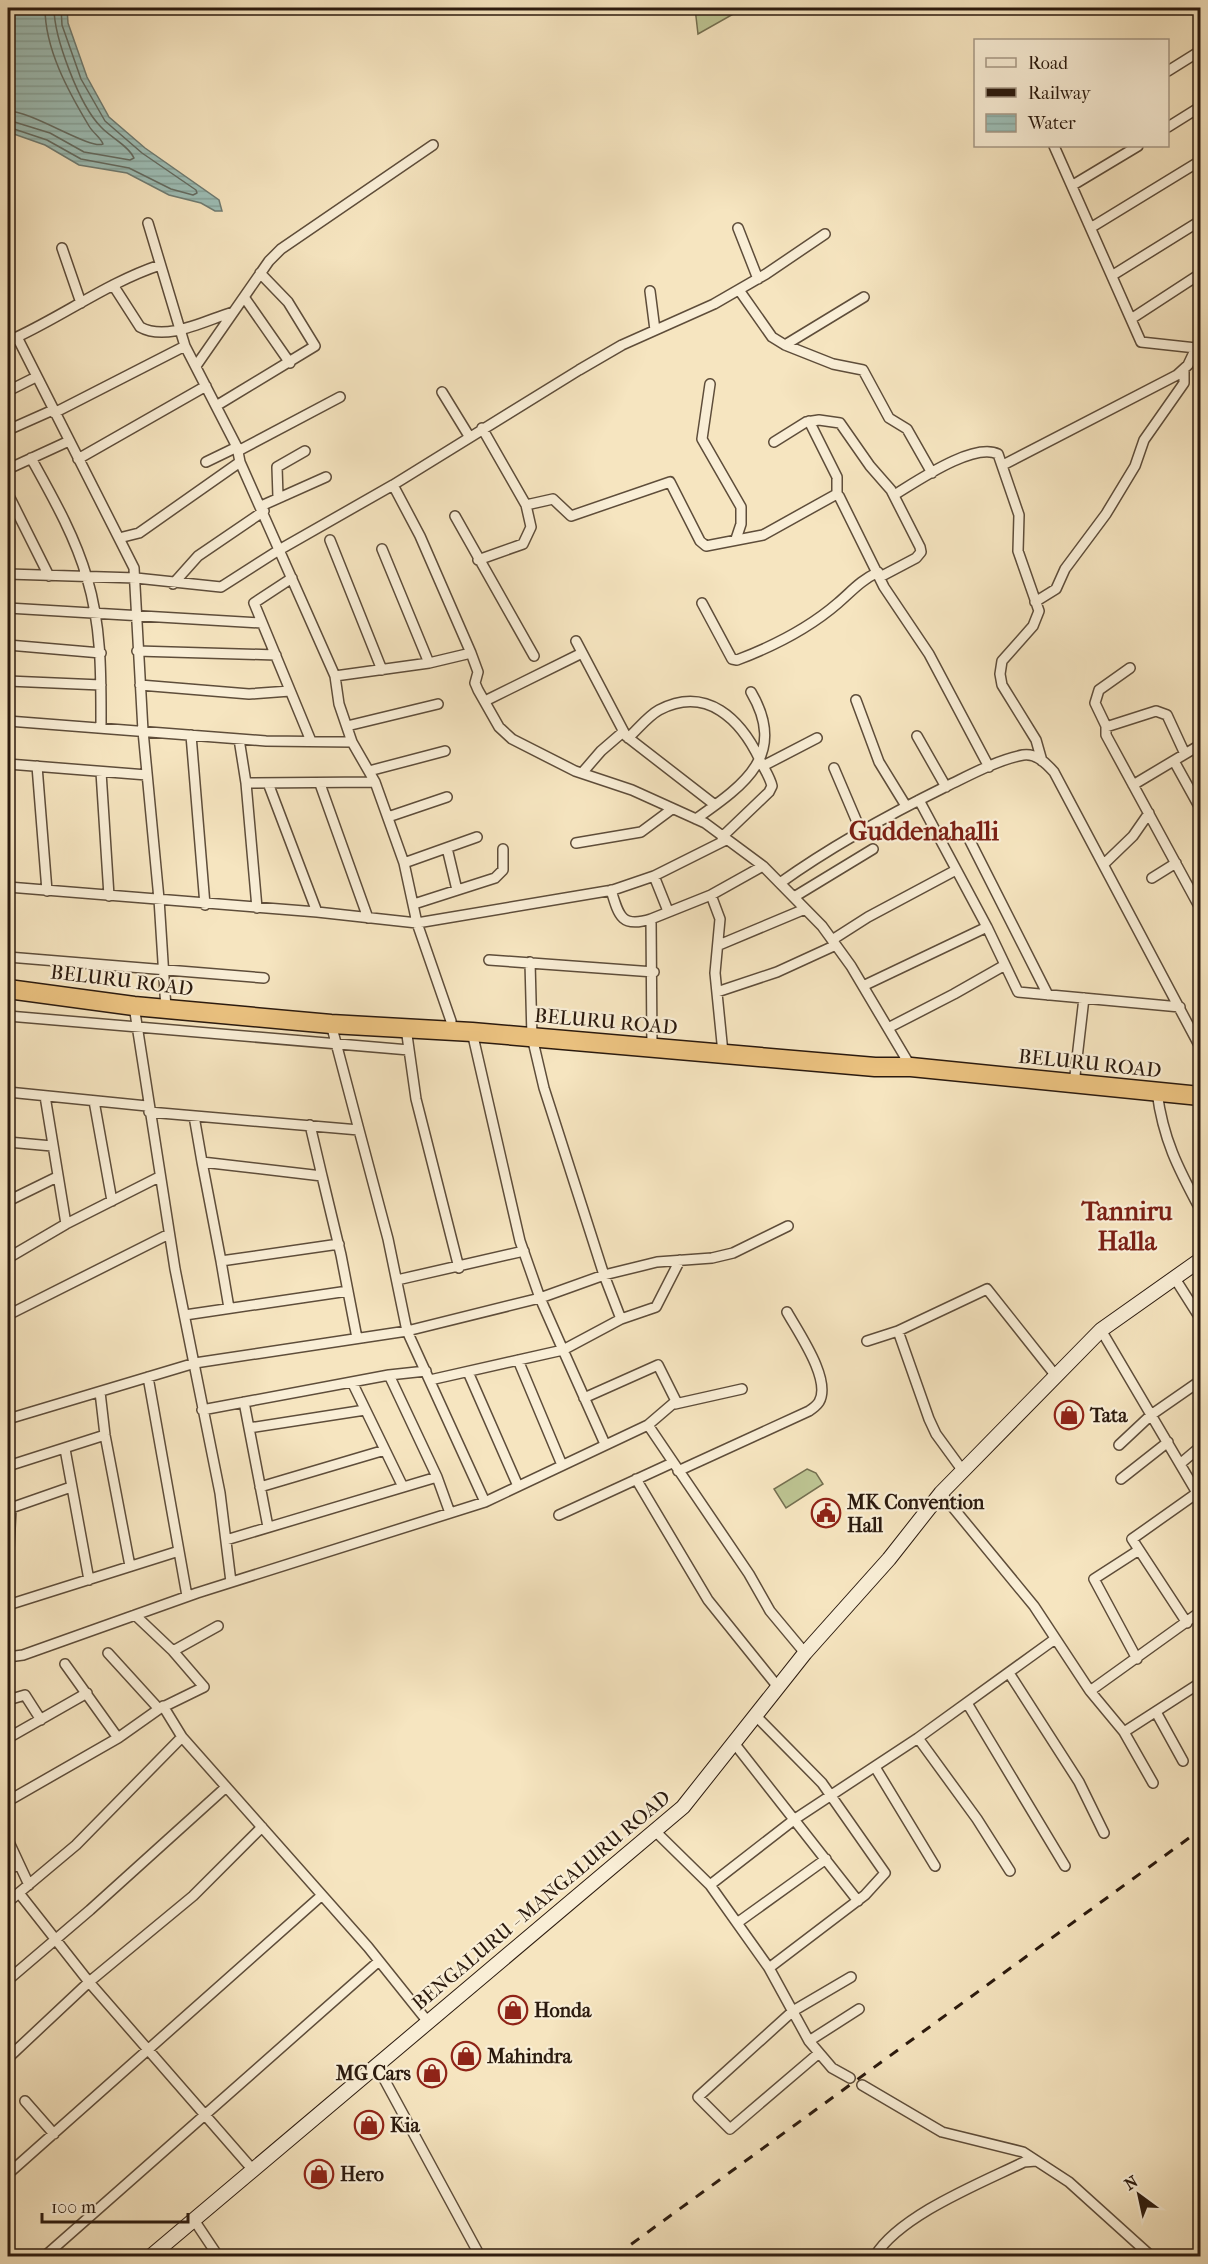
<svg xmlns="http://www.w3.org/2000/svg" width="1208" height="2264" viewBox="0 0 1208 2264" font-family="'IM FELL French Canon',serif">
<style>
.grass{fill:#bdc492;stroke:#746f50;stroke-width:1.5}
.water{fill:url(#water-rules);stroke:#6f7c73;stroke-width:1.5}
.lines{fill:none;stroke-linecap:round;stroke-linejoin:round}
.shore{stroke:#646c62;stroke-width:1.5}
.street-casing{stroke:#5e4d3a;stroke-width:12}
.secondary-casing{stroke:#2b1a0e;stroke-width:16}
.highway-casing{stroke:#2b1a0e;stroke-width:21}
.street{stroke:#f9eed6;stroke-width:9}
.secondary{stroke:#f9eed6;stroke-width:14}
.highway{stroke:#ebc280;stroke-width:18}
.rail{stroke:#2b1a0e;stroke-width:3;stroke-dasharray:10 10;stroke-linecap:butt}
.labels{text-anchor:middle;stroke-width:4.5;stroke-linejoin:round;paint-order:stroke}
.street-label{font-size:20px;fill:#2b1a0e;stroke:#f9eed6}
.poi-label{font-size:20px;font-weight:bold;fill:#2b1a0e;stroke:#f9eed6;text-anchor:start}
.district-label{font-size:26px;font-weight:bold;fill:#7a1f14;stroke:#f9eed6}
</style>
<defs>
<pattern id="water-rules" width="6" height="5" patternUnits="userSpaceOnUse" patternTransform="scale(1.5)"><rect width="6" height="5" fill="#9dbeb6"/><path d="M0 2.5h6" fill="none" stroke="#87a39b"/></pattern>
</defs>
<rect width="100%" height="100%" fill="#f6e5c0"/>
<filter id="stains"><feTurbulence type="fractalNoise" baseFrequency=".00333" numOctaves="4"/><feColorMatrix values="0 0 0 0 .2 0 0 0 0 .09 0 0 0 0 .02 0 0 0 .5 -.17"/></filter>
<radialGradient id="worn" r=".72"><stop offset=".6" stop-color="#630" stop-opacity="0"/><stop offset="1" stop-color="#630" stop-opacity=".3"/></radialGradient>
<!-- grass -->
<path class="grass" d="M 695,8 L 744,8 L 698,34 Z
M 807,1469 L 816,1473 L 823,1484 L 786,1508 L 774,1489 Z"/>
<!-- water -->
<path class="water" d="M 8,8 L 67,8 L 68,23 L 87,77 L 109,117 L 145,148 L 219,200 L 222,211 L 215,211 L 201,203 L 169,195 L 127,173 L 79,165 L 45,145 L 8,132 Z"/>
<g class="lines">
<!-- shore -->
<path class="shore" d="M 8,111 C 32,111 90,150 103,144 C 100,137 93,133 89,126 C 68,91 45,49 45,8
M 8,120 L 50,133 L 84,152 L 130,160 L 134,158 C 129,146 110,137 101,127 C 79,105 54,37 54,8
M 8,127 L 47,140 L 81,159 L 129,168 L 171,189 L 193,195 L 197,193 L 196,190 L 142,153 L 105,121 L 81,79 L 62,25 L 61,8"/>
<!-- street casing -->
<g class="street-casing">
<path id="street" d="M 1168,71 L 1200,51
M 1168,127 L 1200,107
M 1054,146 L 1141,342 L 1196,348 L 1200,345
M 1073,185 L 1138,146
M 148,223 L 185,346 L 237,447 L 240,462 L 335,676 L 339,704 L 352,742 L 375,782 L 404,863 L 417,923 L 451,1021 L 450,1031
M 1092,227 L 1200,161
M 738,228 L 758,279
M 62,248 L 81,303
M 1113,275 L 1200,221
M 113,285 L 140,327 C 167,342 206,320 233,312
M 739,290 L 772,337 L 785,345 L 864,297
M 650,291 L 655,330
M 244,297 L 290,363
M 1131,319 L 1200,274
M 17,337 C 66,314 109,282 160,265
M 8,342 L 17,337 L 134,568 L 143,731 L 159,899 L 166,1009
M 785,345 L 833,364 L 863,370 L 889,418 L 907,429 L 932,473
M 196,366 L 269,261 L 281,249 L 433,145
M 710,384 L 702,439 L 741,507 L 741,524 L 736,539
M 8,391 L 36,377
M 442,392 L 469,436
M 216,406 L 315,346 L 288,302 L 260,273
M 54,413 L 185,346
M 809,421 L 837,477 L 837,495
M 8,430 L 53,410
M 774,442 L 806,422 L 819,420 L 840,423 L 870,466 L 891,490 L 920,547 L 921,552 L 916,558 L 880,577
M 238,451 L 340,397
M 31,458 C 52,496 75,536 87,578 C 102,628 101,677 101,728
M 78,459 L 206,386
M 206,462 L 237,447
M 1003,465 L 1177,375 L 1188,365 L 1196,348
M 8,469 L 69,441
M 393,485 L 420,536 L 471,653 L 478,672 L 475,683 L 478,690 L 499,727 L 512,739 L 575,771 L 632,790 L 705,823 L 763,866 L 822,926 L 851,966 L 911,1067
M 8,494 L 49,576
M 894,495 C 916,482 973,442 998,454 L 1019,515 L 1018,551 L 1039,611 L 1033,626 L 1002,661 L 1000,674 L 1002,685 L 1036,740 L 1042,761
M 278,497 L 277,467 L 305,451
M 526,505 L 553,499 L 571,516 L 670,482 L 700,541 L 706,546 L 763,535 L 835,495 L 839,496 L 884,587 L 929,654 L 989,767
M 261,506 L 326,477
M 455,516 L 534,656
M 119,538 L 139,533 L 240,462
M 330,540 L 382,670
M 382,549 L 429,663
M 478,560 L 523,544 L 531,527 L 526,505 L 482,428
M 8,574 L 136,578 L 221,587 L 279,550 L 393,485 L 579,370 L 622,345 L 714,304 L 766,274 L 825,234
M 292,578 L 254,603 L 311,741
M 173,584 L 198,556 L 264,511
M 1035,602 L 1056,589 L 1065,569 L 1106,514 L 1135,466 L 1144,440 L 1184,383 L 1184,370
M 702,603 L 732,659 L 737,660 C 774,646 808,629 838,603 C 853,590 860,581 878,572
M 8,608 L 262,623
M 576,641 L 626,736 L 715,805
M 8,645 L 101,653
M 137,651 L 276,655
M 1130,668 L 1099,690 L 1095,703 L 1106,726 L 1106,735 L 1200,908
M 335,676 L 429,663 L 471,653
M 8,681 L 101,685
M 140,685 L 249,694 L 290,691
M 856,700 L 879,762 L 906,806
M 485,701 L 582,653
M 8,721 L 266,741 L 352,742
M 347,726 L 438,704
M 1106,727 L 1156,711 L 1167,715 L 1185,754
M 191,735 L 205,905
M 917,736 L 946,787
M 628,738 C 638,729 648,716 659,710 C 707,685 741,720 760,760 C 764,769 770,777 772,786 L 769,792 L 722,837
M 239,739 L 246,783
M 1174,761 L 1200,808
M 8,764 L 147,775
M 37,766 L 47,891
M 763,766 L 817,738
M 834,768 L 860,829
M 369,771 L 445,751
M 101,772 L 109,896
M 582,773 L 601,751 L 623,732
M 268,783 L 317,912
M 320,784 L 368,918
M 1133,785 L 1200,745
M 919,800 L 987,927 L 1018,992 L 1180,1007
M 388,817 L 447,797
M 696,819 C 744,785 788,755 751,692
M 968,837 L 1048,995
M 576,843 L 641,832 L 672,809
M 447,848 L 457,890
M 404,863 L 477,837
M 1104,864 L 1133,836 L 1149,813
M 654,876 L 668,911
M 1152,878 L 1176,863
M 780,883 C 833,845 888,815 947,786 C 970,775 997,760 1023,755 C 1036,753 1046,763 1054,772 L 1200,1047
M 8,887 L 317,912 L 417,923 L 613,890 L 654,876 L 726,840
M 611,890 C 619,917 622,928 651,919
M 711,895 L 720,919 L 715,973 L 723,1053
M 794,897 L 873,849
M 414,904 L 495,878 L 503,870 L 503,849
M 257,908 L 246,783 L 375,782
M 832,940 L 868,917 L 956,870
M 719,945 L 805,909
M 8,957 L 264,978
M 489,960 L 654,972
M 530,962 L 532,1037 L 544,1088 L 604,1275 L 621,1319
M 863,986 L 987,927
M 717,992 L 777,972 L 836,945
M 134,1006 L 175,1269 L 220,1493 L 231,1582
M 8,1016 L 409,1050
M 406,1028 L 416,1099 L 459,1268
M 888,1028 L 954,994 L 1005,965
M 652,1047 L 651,919 L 711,895 L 763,866
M 1074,1084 L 1084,998
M 8,1092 L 147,1106
M 1157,1092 C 1163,1139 1178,1168 1200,1209
M 45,1096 L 66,1224
M 94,1101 L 112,1201
M 149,1112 L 359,1130 L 331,1024
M 194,1116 L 202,1162 L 322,1176 L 341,1255 L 357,1338
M 310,1125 L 322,1176
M 359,1130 L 388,1239 L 407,1331 L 485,1502
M 8,1142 L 52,1146
M 202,1162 L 221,1261
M 8,1201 L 57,1177
M 8,1258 L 66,1224 L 159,1177
M 1174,1277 L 1200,1318
M 397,1280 L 524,1251
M 229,1308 L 221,1261 L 339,1244
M 8,1315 L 169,1234
M 185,1315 L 348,1291
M 1101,1330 L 1200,1498
M 898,1331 L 929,1419 L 936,1434 L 963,1471
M 867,1341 L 898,1331 L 987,1289 L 1056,1376
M 518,1360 L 562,1465
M 468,1372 L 518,1486
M 389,1375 L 437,1477 L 450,1513
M 148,1377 L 187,1596
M 430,1380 L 563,1350 L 540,1298 L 604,1275 L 657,1262 L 712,1258 L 733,1253 L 788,1226
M 352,1382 L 403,1487
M 100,1392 L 105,1435 L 130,1566
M 584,1398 L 658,1365 L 676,1401 L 648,1425
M 244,1402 L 268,1527
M 675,1404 L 742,1389
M 202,1410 L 389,1375 L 426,1371
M 8,1419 L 195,1363 L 407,1331 L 540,1298 L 520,1241 L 472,1032
M 249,1428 L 365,1410
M 605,1444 L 563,1350 L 621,1319 L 656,1307 L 680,1260
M 1119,1445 L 1151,1415 L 1200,1381
M 65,1449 L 89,1580
M 1180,1464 L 1200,1447
M 8,1466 L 105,1435
M 678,1471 L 809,1411 C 812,1409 817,1405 819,1402 C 832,1380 798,1332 787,1312
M 636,1479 L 708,1600 L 778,1687
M 1121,1479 L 1168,1442
M 260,1487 L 385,1450
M 941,1493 L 1034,1606 L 1090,1691 L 1200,1612
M 8,1509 L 71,1487
M 559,1515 L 672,1463
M 226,1540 L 437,1477
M 8,1568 L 11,1508
M 8,1605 L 179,1551
M 1187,1623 L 1132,1539 L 1197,1493
M 173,1651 L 218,1626
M 108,1653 L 159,1709 L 204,1687 L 173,1651 L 135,1615
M 8,1657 L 23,1655 L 197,1593 L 485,1502 L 648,1425 L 749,1574 L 770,1611 L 805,1653
M 1137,1659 L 1094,1579 L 1139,1550
M 65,1664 L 118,1738
M 1009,1673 L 1079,1782 L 1104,1833
M 1090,1691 L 1124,1732 L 1153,1783
M 8,1700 L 25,1695 L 41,1720
M 967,1703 L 1065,1866
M 163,1706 L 182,1737
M 1156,1712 L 1183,1761
M 756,1716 L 822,1783 L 885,1873 L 865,1895 L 769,1968
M 1124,1732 L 1200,1683
M 8,1738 L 87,1693
M 734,1743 L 858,1901
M 875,1767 L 935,1866
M 8,1801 L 118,1738 L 159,1709
M 655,1831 L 710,1885 L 769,1968 L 809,2041 L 832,2068 L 850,2078
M 8,1840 L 29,1885
M 8,1870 L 19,1864
M 1010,1871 L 977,1819 L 918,1738 L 1055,1639
M 710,1885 L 795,1819 L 918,1738
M 19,1893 L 89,1982 L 253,2170
M 8,1902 L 76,1845 L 182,1737 L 368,1947 L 428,2022
M 737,1923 L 826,1859
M 8,1980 L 90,1910 L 225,1788
M 809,2041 L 859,2009
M 819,2053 L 730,2129 L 698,2097 L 793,2011 L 851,1977
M 8,2058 L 89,1982 L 193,1896 L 262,1827
M 377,2066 L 480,2256
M 862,2085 L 942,2132 L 1023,2152 L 1069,2182 L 1151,2256
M 25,2101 L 54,2134
M 8,2174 L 321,1896
M 194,2220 L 218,2256
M 45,2256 L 379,1961
M 875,2256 C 900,2215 981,2183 1024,2162 L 1036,2161"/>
</g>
<!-- secondary casing -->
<g class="secondary-casing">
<path id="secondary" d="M 151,2256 L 683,1807 L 805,1653 L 889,1559 L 941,1493 L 1101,1330 L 1200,1260"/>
</g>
<!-- highway casing -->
<g class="highway-casing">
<path id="highway" d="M 8,989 L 134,1006 L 331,1024 L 472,1032 L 875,1067 L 911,1067 L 1200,1096"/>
</g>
<!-- street -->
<use href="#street" class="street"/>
<!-- secondary -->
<use href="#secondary" class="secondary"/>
<!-- highway -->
<use href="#highway" class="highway"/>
<!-- rail -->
<path class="rail" d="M 615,2256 L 1200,1830"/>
</g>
<!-- icons -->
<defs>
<g id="shop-ring" transform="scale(1.5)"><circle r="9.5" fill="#f9eed6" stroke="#8f2418" stroke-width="1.5"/><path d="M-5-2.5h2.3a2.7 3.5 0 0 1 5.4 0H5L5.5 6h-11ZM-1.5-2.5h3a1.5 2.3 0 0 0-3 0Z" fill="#8f2418"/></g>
<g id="civic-ring" transform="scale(1.5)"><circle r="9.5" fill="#f9eed6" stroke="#8f2418" stroke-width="1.5"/><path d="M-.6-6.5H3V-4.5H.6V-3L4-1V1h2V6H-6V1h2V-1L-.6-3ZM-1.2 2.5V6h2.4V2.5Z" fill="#8f2418"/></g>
</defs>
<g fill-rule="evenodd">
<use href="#shop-ring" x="1069" y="1415"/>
<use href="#civic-ring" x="826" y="1513"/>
<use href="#shop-ring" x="513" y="2010"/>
<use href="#shop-ring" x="466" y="2056"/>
<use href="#shop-ring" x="432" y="2073"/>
<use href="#shop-ring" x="369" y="2125"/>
<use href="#shop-ring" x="319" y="2174"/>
</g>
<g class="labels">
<!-- street labels -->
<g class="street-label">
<text transform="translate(122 980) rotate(7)" y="7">BELURU ROAD</text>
<text transform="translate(606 1021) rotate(5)" y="7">BELURU ROAD</text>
<text transform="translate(1090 1063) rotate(6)" y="7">BELURU ROAD</text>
<text transform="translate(541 1900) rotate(-40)" y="7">BENGALURU - MANGALURU ROAD</text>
</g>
<!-- poi labels -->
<g class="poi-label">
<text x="1090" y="1422">Tata</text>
<text x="847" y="1509">MK Convention<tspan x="847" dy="23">Hall</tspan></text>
<text x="534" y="2017">Honda</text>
<text x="487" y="2063">Mahindra</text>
<text x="411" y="2080" text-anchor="end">MG Cars</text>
<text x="390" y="2132">Kia</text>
<text x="340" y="2181">Hero</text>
</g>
<!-- district labels -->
<g class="district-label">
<text x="924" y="840">Guddenahalli</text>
<text x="1127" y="1220">Tanniru<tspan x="1127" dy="30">Halla</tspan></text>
</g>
</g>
<!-- margin -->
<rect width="1208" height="2264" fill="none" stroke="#f6e5c0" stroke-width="30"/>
<rect x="9" y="9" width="1190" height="2246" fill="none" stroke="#2b1a0e" stroke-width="3"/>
<rect x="15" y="15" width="1178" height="2234" fill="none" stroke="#2b1a0e" stroke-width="1.5"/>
<!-- legend -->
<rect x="974" y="39" width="195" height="108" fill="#f9eed6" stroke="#a79986" stroke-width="1.5"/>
<rect x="986" y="58" width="30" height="9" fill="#f9eed6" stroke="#a79986" stroke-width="1.5"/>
<text x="1028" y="69" font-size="18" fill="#2b1a0e">Road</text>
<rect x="986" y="88" width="30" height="9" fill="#2b1a0e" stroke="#a79986" stroke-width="1.5"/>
<text x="1028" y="99" font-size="18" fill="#2b1a0e">Railway</text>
<rect x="986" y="114" width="30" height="18" fill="url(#water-rules)" stroke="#a79986" stroke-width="1.5"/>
<text x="1028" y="129" font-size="18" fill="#2b1a0e">Water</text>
<!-- north arrow -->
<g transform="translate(1139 2195) rotate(327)" stroke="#f9eed6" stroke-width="4.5" paint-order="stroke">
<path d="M0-4.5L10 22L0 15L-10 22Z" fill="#2b1a0e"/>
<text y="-9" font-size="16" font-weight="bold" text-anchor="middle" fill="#2b1a0e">N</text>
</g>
<!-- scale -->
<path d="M42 2213v9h146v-9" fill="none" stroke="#2b1a0e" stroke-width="3"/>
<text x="51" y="2213" font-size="18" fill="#2b1a0e" stroke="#f9eed6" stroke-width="4.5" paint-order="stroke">100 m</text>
<rect width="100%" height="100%" filter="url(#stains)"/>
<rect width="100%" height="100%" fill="url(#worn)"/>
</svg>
